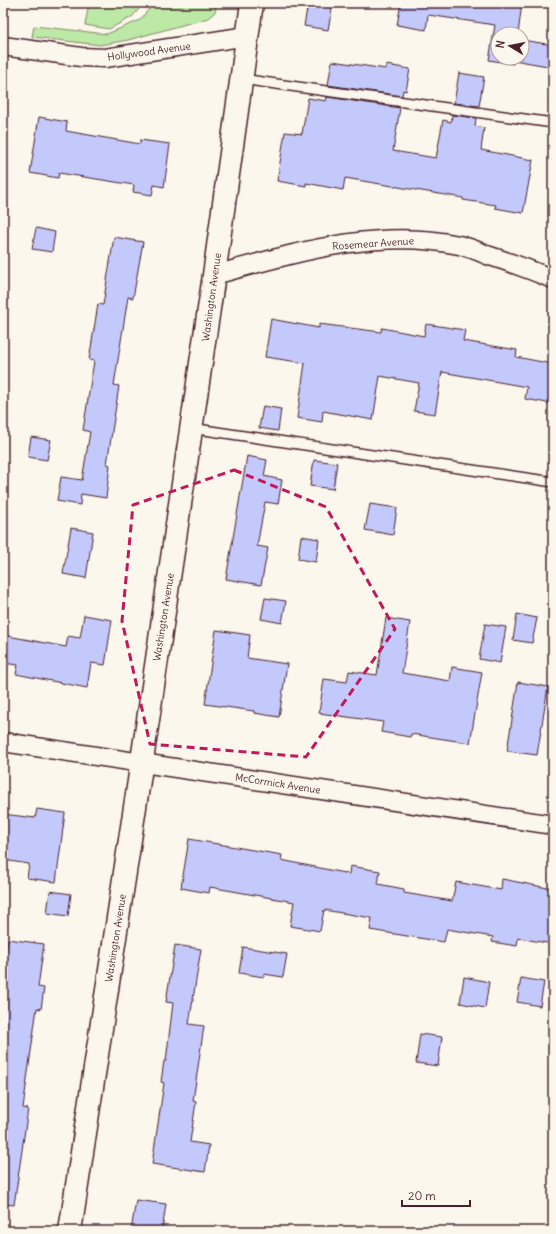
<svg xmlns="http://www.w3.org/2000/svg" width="556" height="1234" viewBox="0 0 556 1234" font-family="Delius,sans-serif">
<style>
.green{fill:#bde9a6;stroke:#848468}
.building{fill:#c4c9fc;stroke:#4a1f2b}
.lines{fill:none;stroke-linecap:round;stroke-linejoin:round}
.service-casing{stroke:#4a1f2b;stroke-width:12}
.minor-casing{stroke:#4a1f2b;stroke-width:21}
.tertiary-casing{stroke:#4a1f2b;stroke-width:25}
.service{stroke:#fbf7ec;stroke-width:9}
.minor{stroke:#fbf7ec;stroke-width:18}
.tertiary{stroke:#fbf7ec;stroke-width:22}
.marked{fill:none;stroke:#c2185b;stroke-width:3;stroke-dasharray:8 5;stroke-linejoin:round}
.labels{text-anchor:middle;stroke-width:4;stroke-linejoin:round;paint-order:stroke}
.street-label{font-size:10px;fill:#4a1f2b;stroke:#fbf7ec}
</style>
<rect width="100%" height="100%" fill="#fbf7ec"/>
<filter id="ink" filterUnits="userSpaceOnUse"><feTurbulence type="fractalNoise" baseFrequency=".025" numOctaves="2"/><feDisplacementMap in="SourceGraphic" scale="8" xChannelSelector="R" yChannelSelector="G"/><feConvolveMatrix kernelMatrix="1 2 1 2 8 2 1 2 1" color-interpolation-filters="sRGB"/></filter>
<g filter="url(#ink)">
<!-- green -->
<path class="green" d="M 89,3 L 144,3 L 132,17 L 109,29 L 85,25 Z
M 154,3 L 217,3 L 215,12 L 208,18 L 128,40 L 100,45 L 32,37 L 34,26 L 107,34 L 140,20 Z"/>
<!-- building -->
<path class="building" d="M 308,3 L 333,3 L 328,30 L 304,26 Z
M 401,3 L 522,3 L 518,34 L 498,34 L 498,58 L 522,58 L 522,40 L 553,45 L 553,67 L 514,60 L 513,64 L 489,60 L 495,25 L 428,15 L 426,30 L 397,25 Z
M 332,61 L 386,69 L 386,65 L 410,69 L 406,91 L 403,90 L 402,96 L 328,85 Z
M 459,73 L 484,77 L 479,106 L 454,103 Z
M 327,97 L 400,108 L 393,151 L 436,158 L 443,120 L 451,122 L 452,115 L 476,118 L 475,126 L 484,128 L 481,150 L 533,160 L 523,213 L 495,208 L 496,205 L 463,200 L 463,198 L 345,178 L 343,190 L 306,183 L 306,186 L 277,181 L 285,132 L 302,134 L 308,98 L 326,101 Z
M 39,117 L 67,122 L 66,131 L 140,144 L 140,140 L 170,144 L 164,187 L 154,185 L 152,195 L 133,192 L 134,185 L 59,173 L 58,178 L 30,173 Z
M 36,228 L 55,232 L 52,252 L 32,249 Z
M 114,237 L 143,242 L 133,298 L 128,297 L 114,385 L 119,386 L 107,464 L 110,465 L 106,498 L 81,494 L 80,505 L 57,501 L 61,477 L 82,480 L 90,432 L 83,430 L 94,361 L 89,360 L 98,304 L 103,305 Z
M 271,319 L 319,328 L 319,324 L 381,332 L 382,328 L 424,336 L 426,324 L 465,330 L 463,341 L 517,350 L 516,357 L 553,364 L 553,404 L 525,399 L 527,387 L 442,372 L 435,414 L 414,411 L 419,383 L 380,376 L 373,420 L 323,411 L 322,422 L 297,418 L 305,363 L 265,357 Z
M 263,406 L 281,409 L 278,431 L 259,428 Z
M 31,437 L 51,440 L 47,460 L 28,457 Z
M 247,456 L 267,460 L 264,476 L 282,480 L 278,504 L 265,502 L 257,546 L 268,548 L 261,585 L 226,579 Z
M 314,460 L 337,463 L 333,489 L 310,486 Z
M 370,504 L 397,508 L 393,535 L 365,530 Z
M 71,528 L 93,532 L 86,578 L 63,574 Z
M 301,536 L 319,539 L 316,562 L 298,559 Z
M 265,598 L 286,601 L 282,623 L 261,619 Z
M 517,614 L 537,618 L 532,643 L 513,640 Z
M 84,615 L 112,620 L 105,665 L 91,663 L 87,688 L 16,674 L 18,665 L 3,663 L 3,635 L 66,647 L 68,636 L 80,638 Z
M 386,618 L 410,622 L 402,673 L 450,681 L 452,667 L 482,672 L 470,743 L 411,734 L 410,737 L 381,732 L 383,722 L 319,713 L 324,679 L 347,682 L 349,671 L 377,675 Z
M 485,624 L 506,627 L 500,663 L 479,659 Z
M 216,630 L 250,635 L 247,658 L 287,664 L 279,717 L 254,713 L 254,711 L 205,704 Z
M 518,682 L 548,687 L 537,755 L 507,751 Z
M 37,809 L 65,813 L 56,882 L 27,878 L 29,864 L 3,860 L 3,814 L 35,818 Z
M 189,839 L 282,855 L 281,860 L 349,874 L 350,866 L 380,871 L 378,884 L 404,889 L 404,893 L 452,901 L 456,882 L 501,890 L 502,879 L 553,889 L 553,944 L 518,938 L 517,946 L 492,942 L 493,937 L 447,929 L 444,942 L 370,930 L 372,918 L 324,910 L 320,931 L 290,926 L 294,902 L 210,887 L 209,893 L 181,888 Z
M 50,891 L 71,894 L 68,916 L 47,913 Z
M 8,939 L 44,944 L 38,987 L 44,988 L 41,1009 L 37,1008 L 23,1108 L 28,1109 L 14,1205 L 3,1204 L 3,972 Z
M 175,945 L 201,949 L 189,1024 L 204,1026 L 193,1101 L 196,1102 L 190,1142 L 209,1145 L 205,1172 L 152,1164 L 164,1083 L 161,1082 L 164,1061 L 166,1061 L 173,1003 L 166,1002 Z
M 243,947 L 287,954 L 283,977 L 264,974 L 264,977 L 239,973 Z
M 464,977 L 489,982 L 485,1008 L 460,1003 Z
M 521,978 L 544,982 L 540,1006 L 517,1002 Z
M 420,1034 L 442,1037 L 438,1066 L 416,1063 Z
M 136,1200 L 166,1204 L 162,1231 L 131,1231 Z"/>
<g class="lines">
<!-- service casing -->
<g class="service-casing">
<path id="service" d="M 241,79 L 553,123
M 191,428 L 553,482"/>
</g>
<!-- minor casing -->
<g class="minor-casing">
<path id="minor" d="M 3,46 L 81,57 L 105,58 L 247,36
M 214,275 C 292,254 377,227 459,245 C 468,247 478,251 487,255 C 509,262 531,270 553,279
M 3,742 L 553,825"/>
</g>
<!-- tertiary casing -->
<g class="tertiary-casing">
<path id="tertiary" d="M 70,1231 L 137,794 L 214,275 L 252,3"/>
</g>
<!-- service -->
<use href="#service" class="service"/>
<!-- minor -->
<use href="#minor" class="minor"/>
<!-- tertiary -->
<use href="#tertiary" class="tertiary"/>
</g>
</g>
<!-- marked area -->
<path class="marked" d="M 234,470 L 326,507 L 395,629 L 306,757 L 150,744 L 122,621 L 133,505 Z"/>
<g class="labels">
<!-- street labels -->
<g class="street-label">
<text transform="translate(149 51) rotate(-8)" y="4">Hollywood Avenue</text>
<text transform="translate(373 243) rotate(-4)" y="4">Rosemear Avenue</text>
<text transform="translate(211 297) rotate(-82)" y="4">Washington Avenue</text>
<text transform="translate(163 617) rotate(-81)" y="4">Washington Avenue</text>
<text transform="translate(278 783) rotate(9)" y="4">McCormick Avenue</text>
<text transform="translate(115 938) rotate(-81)" y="4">Washington Avenue</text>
</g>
</g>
<!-- margin -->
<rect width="556" height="1234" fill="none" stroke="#fbf7ec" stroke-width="16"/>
<rect x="8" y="8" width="540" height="1218" fill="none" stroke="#4a1f2b" stroke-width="1.5" filter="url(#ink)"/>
<!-- north arrow -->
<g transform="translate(510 46) rotate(280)"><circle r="19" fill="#fbf7ec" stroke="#b4a19f"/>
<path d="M0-3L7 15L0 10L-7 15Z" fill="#4a1f2b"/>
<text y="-6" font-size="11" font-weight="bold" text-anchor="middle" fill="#4a1f2b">N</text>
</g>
<!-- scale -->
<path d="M402 1200v6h68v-6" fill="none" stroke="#4a1f2b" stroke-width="2"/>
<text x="408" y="1200" font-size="12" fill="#4a1f2b" stroke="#fbf7ec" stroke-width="3" paint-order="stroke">20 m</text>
</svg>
